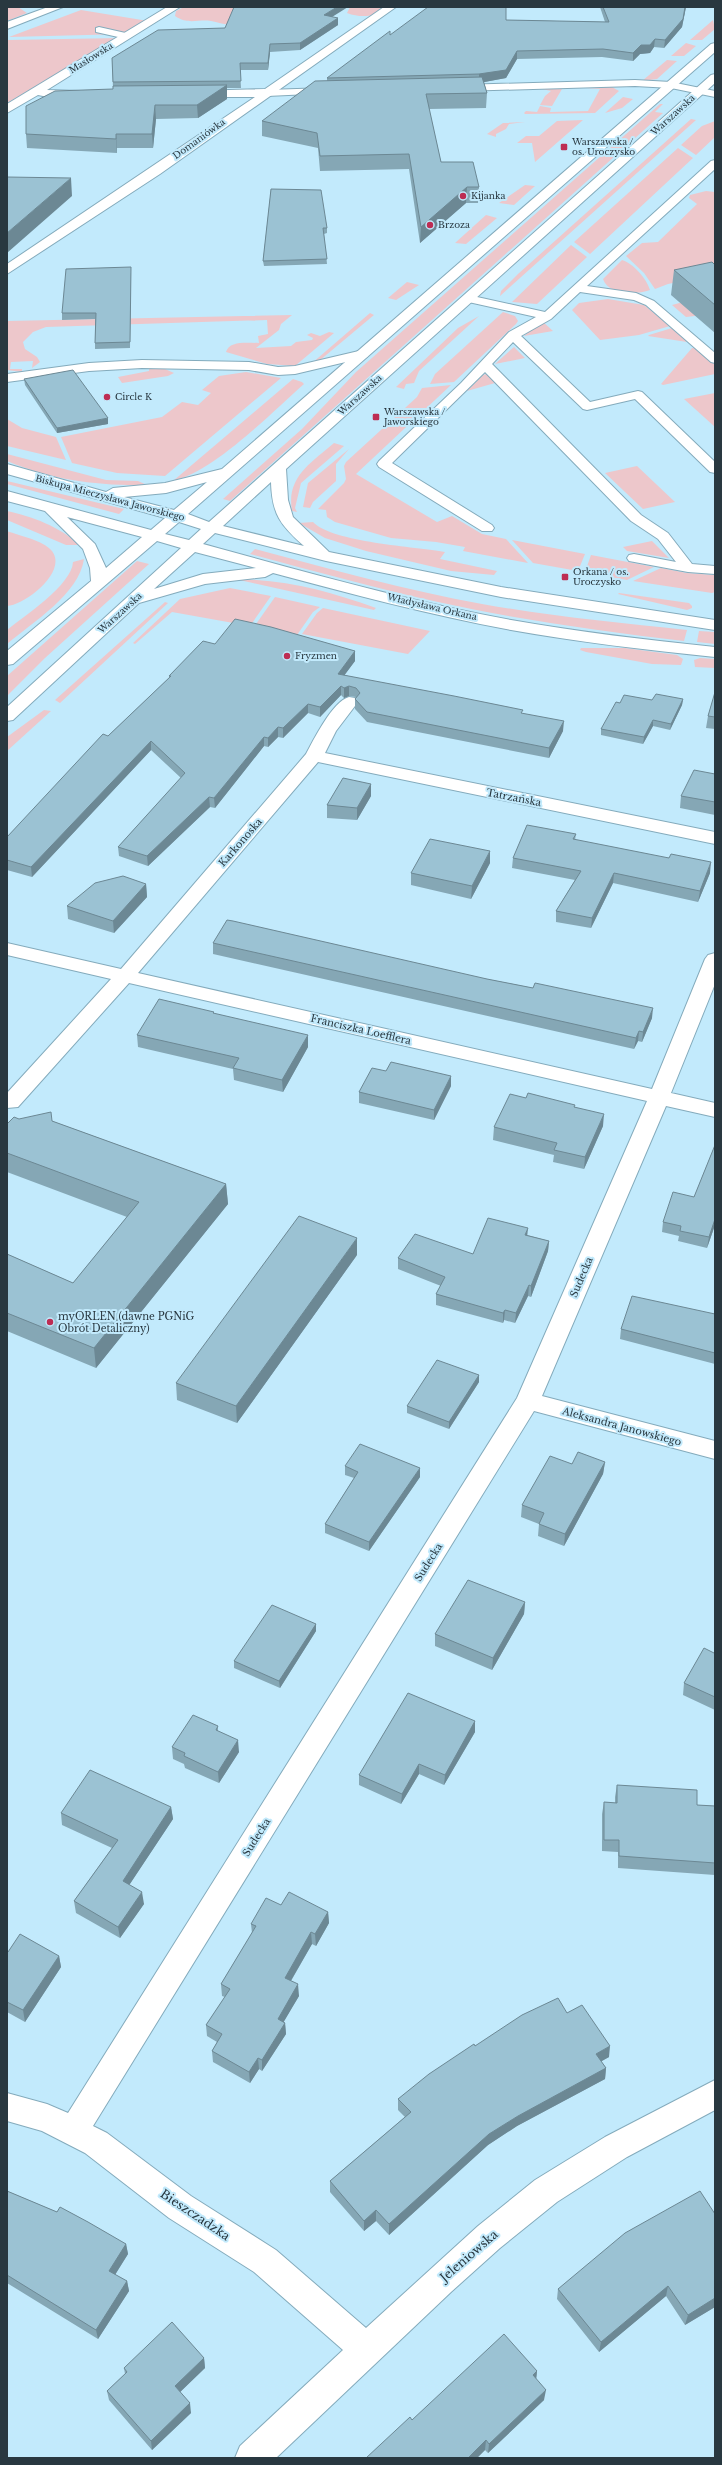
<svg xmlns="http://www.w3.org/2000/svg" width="722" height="2465" viewBox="0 0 722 2465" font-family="'Libre Baskerville',serif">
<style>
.green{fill:#edc7cb}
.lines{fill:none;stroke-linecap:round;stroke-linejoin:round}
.lane-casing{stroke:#84abbc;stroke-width:2}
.street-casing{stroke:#84abbc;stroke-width:2}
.secondary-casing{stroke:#84abbc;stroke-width:2}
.lane{fill:#fff;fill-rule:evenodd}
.street{fill:#fff;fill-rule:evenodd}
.secondary{fill:#fff;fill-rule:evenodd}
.wall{fill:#85a7b5}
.shaded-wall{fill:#6c8894}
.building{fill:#9bc2d3;stroke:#6c8894}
.poi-dot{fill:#bd2d53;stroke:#c2eafc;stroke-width:1.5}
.labels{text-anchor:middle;stroke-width:4;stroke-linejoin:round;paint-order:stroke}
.far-street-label{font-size:9px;fill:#293840;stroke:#c2eafc}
.far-poi-label{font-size:9px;fill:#293840;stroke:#c2eafc;text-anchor:start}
.street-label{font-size:10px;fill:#293840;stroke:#c2eafc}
.poi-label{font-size:10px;fill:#293840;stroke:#c2eafc;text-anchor:start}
.near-street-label{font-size:12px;fill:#293840;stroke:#c2eafc}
</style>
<rect width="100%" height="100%" fill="#c2eafc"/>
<!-- green -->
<path class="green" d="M 7,7 L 18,7 L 27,13 L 7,21 Z
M 184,7 L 234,8 L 242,24 C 228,26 225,24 211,21 C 198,19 188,25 175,16 L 176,11 Z
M 350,7 L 391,7 C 377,16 363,19 347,13 Z
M 81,10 L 148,21 L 126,34 L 9,37 Z
M 713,20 L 715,29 L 702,40 L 690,40 Z
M 120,38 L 7,103 L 7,40 Z
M 686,43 L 696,46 L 684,56 L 671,56 Z
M 667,60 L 677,61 L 657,79 L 642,81 Z
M 598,86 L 612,87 L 619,91 L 595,113 L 525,114 L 524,113 L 526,111 L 537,112 L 540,106 L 551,108 L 550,112 L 588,111 L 600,89 L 586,88 Z
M 542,89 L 575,89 L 562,89 L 552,106 L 540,105 L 545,96 L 551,91 Z
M 623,97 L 633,99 L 622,108 L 605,113 Z
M 660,104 L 663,104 L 655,112 L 663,113 L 230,501 L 223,499 L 302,429 L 356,372 Z
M 691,119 L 696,120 L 500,296 L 501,291 L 518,274 Z
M 583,120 L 535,162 L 532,143 L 517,143 L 526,136 L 539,136 L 557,121 Z
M 715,121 L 715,137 L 696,155 L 681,145 L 702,126 Z
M 525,122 L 509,124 L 506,129 L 496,134 L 496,137 L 487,134 L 503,123 Z
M 678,148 L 693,158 L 590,254 L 574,242 Z
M 525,185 L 535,186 L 514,205 L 499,203 Z
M 706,191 L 715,192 L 715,266 L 702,277 L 668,284 L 655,289 L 644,273 L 626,256 L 642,243 L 658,242 L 697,204 L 689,198 L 690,195 Z
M 486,215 L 497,218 L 466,244 L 455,243 Z
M 571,245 L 587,257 L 537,304 L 512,302 Z
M 622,260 C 633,263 647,279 650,290 C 636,295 608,295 603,279 Z
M 407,282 L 419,285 L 396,300 L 388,298 Z
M 608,299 L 644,305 L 670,326 L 639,335 L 600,340 L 572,310 L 579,303 Z
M 687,301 L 704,315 L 686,317 L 672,305 Z
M 503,312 L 515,316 L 518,321 L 516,324 L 454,382 L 430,384 L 435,374 Z
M 370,313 L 374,315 L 319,361 L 311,364 Z
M 292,315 L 281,324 L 279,330 L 256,348 L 291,346 L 296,342 L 312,340 L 313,338 L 307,335 L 311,333 L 320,336 L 329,332 L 334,333 L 295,366 L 267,364 L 226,352 C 229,340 249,343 259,343 L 258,336 L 268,334 L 267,320 L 46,327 L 33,332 L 23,342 L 25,349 L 37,357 L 40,362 L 32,368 L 33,361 L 11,362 L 10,369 L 22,369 L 22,372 L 7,370 L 7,321 Z
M 479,316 L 419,371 L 414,383 L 406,384 L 404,389 L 396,387 L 458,328 Z
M 542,321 L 553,331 L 524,336 L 540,322 Z
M 672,328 L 687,342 L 648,336 L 649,335 Z
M 514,347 L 525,358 L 495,364 Z
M 692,348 L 695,348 L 715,365 L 715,374 L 663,385 L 661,384 Z
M 149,369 L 165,369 L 174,373 L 168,376 L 122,383 L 118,377 L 149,371 Z
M 246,372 L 281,378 L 165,476 L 117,473 L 72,463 L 61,437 L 162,417 L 182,402 L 198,405 L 211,393 L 202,390 L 219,376 Z
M 486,374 L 495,383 L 467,391 L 483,375 Z
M 293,379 L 302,382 L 304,384 C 270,414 215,471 173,481 Z
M 451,385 L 356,474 L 437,522 L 452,516 L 482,534 L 506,539 L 528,563 L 463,551 L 465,547 L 436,542 L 391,538 L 335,522 L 327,517 L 326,510 L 318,509 L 344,483 L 346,479 L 344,466 L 346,462 L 417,397 L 422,388 Z
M 715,393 L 715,427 L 684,399 Z
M 7,419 L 22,428 L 56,437 L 66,460 L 7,446 Z
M 334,443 L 344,446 L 301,483 L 295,508 L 297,512 L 292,511 C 286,477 311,463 334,443 Z
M 349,449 L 336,464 L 336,481 L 313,502 L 310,508 L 303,507 L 308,483 Z
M 7,454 L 106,480 L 138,481 L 147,485 C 98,486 52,480 7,461 Z
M 637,466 L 675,502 L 643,509 L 605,473 Z
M 7,481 L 124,509 L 119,514 L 7,484 Z
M 7,511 C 31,516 61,527 79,545 L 66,545 L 7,520 Z
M 313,522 C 331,542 417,547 445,552 L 440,559 L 497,571 L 494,575 L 451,571 L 366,551 L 325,538 L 299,523 Z
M 7,531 C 20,536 43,540 52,551 C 68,572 25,605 7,606 Z
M 512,540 L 585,554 L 578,571 L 533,563 Z
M 652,541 L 669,558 L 627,551 L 623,547 Z
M 255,549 C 330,569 405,590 482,604 C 550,616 618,623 687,630 L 684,641 C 602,631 519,620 438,602 C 375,588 313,571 250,554 Z
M 591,555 L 654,567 L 627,580 L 585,572 Z
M 84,559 C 79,594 33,622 7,644 L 7,630 C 24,616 72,585 73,562 Z
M 137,561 L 149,564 L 45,658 L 7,696 L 7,676 Z
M 661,568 L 687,573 L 715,575 L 715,592 L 712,593 L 633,581 Z
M 235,579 C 288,580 328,591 376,608 L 374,610 Z
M 230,588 L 271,596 L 250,626 L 172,612 L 135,644 L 133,643 L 180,599 Z
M 619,593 L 689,603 L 692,606 L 692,608 L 687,610 L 618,594 Z
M 275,597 L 320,607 L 313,612 L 297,635 L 254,627 Z
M 165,602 L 168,603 L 60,703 L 55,700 Z
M 323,608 L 430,631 L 408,654 L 302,634 L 317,613 Z
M 699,631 L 715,632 L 715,644 L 697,642 Z
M 581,648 L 625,648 L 677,655 L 683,659 L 681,665 L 652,664 L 586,652 L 580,650 Z
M 700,658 L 715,659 L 715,668 L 695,667 L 694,660 Z
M 44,710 L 51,711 L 7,751 L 7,737 Z"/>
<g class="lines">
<!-- lane casing -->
<g class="lane-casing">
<path id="lane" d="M 99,27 L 130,34 L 132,36 L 127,39 L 96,32 L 96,28 Z
M 635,80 L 671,82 L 715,91 L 715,97 L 671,88 L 635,86 L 460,91 L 455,88 L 460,85 Z
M 327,88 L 332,91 L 331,93 L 267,96 L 262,93 L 267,90 Z
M 715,160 L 715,169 L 587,286 L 636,293 L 654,301 L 715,353 L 715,363 L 711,362 L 646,305 L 634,300 L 580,292 L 551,319 L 521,336 L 590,402 L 638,391 L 642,392 L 715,462 L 715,473 L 710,472 L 635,399 L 587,410 L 583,409 L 513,342 L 492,364 L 641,515 L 668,533 L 692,564 L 715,566 L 715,574 L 688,572 L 629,561 L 627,558 L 629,555 L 634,554 L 676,562 L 658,539 L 631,521 L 485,372 L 392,463 L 492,525 L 494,528 L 492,531 L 482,531 L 379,467 L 377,464 L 379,461 L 461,383 L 509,332 L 536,317 L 464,301 L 464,297 L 468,295 L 545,312 L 711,161 Z
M 363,350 L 367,351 L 369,354 L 367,357 L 295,374 L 278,375 L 249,370 L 142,368 L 89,371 L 7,382 L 7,374 L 89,363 L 142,360 L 249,362 L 278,367 L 295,366 Z"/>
</g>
<!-- street casing -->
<g class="street-casing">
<path id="street" d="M 48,7 L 63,7 L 7,29 L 7,22 Z
M 167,7 L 180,7 L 47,90 L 79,91 L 85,95 L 83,97 L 58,99 L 38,95 L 7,113 L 7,104 Z
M 384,7 L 396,7 L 160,174 L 7,274 L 7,264 L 255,97 L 198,97 L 192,93 L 194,91 L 265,89 Z
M 349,697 L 355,698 L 358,702 L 336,731 L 325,753 L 715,832 L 715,844 L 318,762 L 138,973 L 652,1089 L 705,959 L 708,955 L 715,953 L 715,984 L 671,1093 L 715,1103 L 715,1117 L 666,1106 L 542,1396 L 715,1441 L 715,1459 L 534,1411 L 93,2126 L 107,2133 L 191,2196 L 276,2250 L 366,2328 L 478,2226 L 535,2180 L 605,2137 L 715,2080 L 715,2110 L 627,2157 L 557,2202 L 500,2248 L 451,2292 L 276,2458 L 235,2458 L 240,2446 L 343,2350 L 254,2272 L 169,2218 L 85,2153 L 42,2131 L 7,2121 L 7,2093 L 47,2104 L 68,2113 L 517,1398 L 647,1101 L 129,983 L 18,1107 L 7,1108 L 7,1093 L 111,979 L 7,955 L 7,943 L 121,969 L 306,754 C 314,739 333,701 349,697 Z"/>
</g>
<!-- secondary casing -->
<g class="secondary-casing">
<path id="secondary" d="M 715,43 L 715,52 L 188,514 L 209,522 L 711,75 L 715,74 L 715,83 L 286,469 L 288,500 L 293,517 L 329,552 L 501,587 L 715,620 L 715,630 L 501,597 L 326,561 L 215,533 L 203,544 C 305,572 407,601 511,620 C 579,632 647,640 715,647 L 715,657 C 647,650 578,642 511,630 C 431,615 351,594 273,573 L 265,577 L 205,584 L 139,603 L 13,720 L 7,721 L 7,707 L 181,548 L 157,541 L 13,664 L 7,665 L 7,651 L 91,581 L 90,568 L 83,549 L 45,511 L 7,501 L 7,491 L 151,530 L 165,518 L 7,474 L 7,464 L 106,492 L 113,488 L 165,483 L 222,469 L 711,44 ZM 207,482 L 174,510 L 124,497 L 166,493 ZM 271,482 C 272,514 280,525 304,546 L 223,526 ZM 67,517 L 142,537 L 106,568 L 95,544 ZM 179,522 L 201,529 L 189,540 L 165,534 ZM 195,552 L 256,568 L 203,574 L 154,589 Z"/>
</g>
<!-- lane -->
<use href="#lane" class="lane"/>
<!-- street -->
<use href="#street" class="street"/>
<!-- secondary -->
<use href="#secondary" class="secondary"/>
</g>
<!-- wall -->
<path class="wall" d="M 600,7 L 686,7 L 682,27 L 664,48 L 654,47 L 650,53 L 640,54 L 633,61 L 602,57 L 517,59 L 506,78 L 484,82 L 487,93 L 486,108 L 429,109 L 441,162 L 479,187 L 478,203 L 466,203 L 420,243 L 409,169 L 320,171 L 318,148 L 262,136 L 262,121 L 327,81 L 327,78 L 390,35 L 506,20 L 605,22 Z
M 332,17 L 338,25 L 300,50 L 270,52 L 268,70 L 240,70 L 241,88 L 227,88 L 227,99 L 198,118 L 156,119 L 153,148 L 117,148 L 117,153 L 27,148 L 26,134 L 113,89 L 112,58 L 225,28 Z
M 271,189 L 327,228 L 327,233 L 324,234 L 327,264 L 264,266 L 263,261 Z
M 715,265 L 715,333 L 671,295 L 674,270 Z
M 131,273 L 130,348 L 95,349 L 95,319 L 62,320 L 62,313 Z
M 24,379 L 108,424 L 57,433 L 25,385 Z
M 215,644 L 355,651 L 355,661 L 344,675 L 522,714 L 563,731 L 549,758 L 367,722 L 355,709 L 355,699 L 356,697 L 349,696 L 344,698 L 341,695 L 320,717 L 308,713 L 283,738 L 278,737 L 268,747 L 264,746 L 215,808 L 210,807 L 148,866 L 119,856 L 118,847 L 181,778 L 151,750 L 32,877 L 7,870 L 7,837 L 108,736 L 169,678 L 169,676 Z
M 715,692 L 715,729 L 706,728 L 708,716 Z
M 683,699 L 682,705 L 670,730 L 653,726 L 643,744 L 601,735 L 601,729 L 620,703 L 652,700 Z
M 715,774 L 715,815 L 680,808 L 681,796 Z
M 371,784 L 371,796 L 357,820 L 327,818 L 327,805 Z
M 576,834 L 575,840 L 710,873 L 698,902 L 613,883 L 591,928 L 556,922 L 556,911 L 575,880 L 512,868 L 513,858 Z
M 490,863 L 471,899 L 411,885 L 411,873 Z
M 146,884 L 147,897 L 114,933 L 68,919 L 67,906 Z
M 213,943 L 487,979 L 533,988 L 652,1018 L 642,1042 L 638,1041 L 634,1049 L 213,954 Z
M 214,1014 L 308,1047 L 283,1092 L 234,1080 L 233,1069 L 138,1047 L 137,1035 Z
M 451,1076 L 451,1086 L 434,1120 L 359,1103 L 359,1092 Z
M 526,1098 L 575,1107 L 603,1126 L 584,1169 L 553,1162 L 554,1155 L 493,1140 L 494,1127 Z
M 19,1119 L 52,1121 L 226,1184 L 228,1204 L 96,1368 L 7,1331 L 7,1254 L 73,1283 L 127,1217 L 7,1172 L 7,1124 Z
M 715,1145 L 715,1225 L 707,1248 L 678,1241 L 679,1236 L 662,1232 L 663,1222 L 694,1197 Z
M 527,1235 L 549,1241 L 548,1251 L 531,1297 L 528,1296 L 515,1323 L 504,1320 L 503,1323 L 436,1305 L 436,1294 L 441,1286 L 398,1269 L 398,1258 L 473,1254 Z
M 357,1255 L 237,1423 L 177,1400 L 176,1383 Z
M 715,1314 L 715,1364 L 620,1339 L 621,1329 Z
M 479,1375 L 479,1382 L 449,1429 L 407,1413 L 407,1406 Z
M 605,1462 L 603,1474 L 564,1546 L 538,1536 L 539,1524 L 521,1517 L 522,1505 L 572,1464 Z
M 345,1466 L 420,1477 L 369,1551 L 325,1533 L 325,1524 L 354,1478 L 345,1475 Z
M 525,1602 L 524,1614 L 492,1670 L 435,1646 L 435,1634 Z
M 316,1624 L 316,1631 L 280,1688 L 234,1668 L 234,1661 Z
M 715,1652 L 715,1710 L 683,1695 L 684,1683 Z
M 475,1721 L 475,1732 L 444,1785 L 419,1774 L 401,1804 L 359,1785 L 359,1775 Z
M 218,1726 L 218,1731 L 239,1752 L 219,1783 L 185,1768 L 184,1764 L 173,1759 L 172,1747 Z
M 617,1785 L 697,1805 L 715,1806 L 715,1875 L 618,1868 L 618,1852 L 602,1851 L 602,1814 L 604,1802 L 615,1803 L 615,1797 Z
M 171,1807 L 173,1819 L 129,1885 L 144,1904 L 120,1938 L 76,1913 L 74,1901 L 112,1848 L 62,1825 L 61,1813 Z
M 281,1905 L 328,1912 L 329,1923 L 316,1946 L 312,1944 L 291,1981 L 299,1996 L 283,2022 L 285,2023 L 286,2034 L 262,2071 L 259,2069 L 250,2083 L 213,2062 L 212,2051 L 217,2042 L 207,2036 L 206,2025 L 225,1997 L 222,1996 L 221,1984 L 252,1933 L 251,1924 Z
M 7,1952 L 59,1956 L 61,1967 L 25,2022 L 7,2012 Z
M 567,2013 L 609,2057 L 601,2061 L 606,2068 L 605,2079 L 517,2126 L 488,2145 L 389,2235 L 376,2221 L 364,2231 L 330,2192 L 330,2181 L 405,2117 L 398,2110 L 398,2099 L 475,2046 Z
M 7,2191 L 57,2212 L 126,2244 L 128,2254 L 115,2275 L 127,2281 L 129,2291 L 98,2339 L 7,2283 Z
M 715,2214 L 715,2307 L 685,2325 L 666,2296 L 599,2352 L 557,2299 L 558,2289 Z
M 204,2358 L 205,2368 L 180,2392 L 191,2413 L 152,2450 L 109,2400 L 107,2391 L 125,2374 L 124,2368 Z
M 537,2371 L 536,2379 L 544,2400 L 488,2453 L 485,2450 L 477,2458 L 366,2458 L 412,2420 Z"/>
<!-- shaded-wall -->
<path class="shaded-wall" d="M 337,7 L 348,7 L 324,22 L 324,15 Z
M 685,7 L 686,7 L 682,27 L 664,48 L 665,40 Z
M 338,18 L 338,25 L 300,50 L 300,43 Z
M 655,39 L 654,47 L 650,53 L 640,54 L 633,61 L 633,53 L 641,45 Z
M 270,44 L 270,52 L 268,70 L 268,63 Z
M 517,51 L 517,59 L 506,78 L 479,83 L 479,74 Z
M 227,85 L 227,99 L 198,118 L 197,105 Z
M 155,105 L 156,119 L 153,148 L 152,134 Z
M 116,134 L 117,148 L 117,153 L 116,139 Z
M 71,178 L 72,196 L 7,253 L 7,233 Z
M 467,187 L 466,203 L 420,243 L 421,227 Z
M 108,418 L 108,424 L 57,433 L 57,428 Z
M 355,651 L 355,661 L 338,684 L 338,674 Z
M 341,686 L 341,695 L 320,717 L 320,707 Z
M 349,686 L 349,696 L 344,698 L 344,688 Z
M 683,699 L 682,705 L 670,730 L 671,724 Z
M 308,704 L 308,713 L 283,738 L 283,728 Z
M 653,720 L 653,726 L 643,744 L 644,737 Z
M 564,721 L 563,731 L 549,758 L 549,748 Z
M 278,727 L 278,737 L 268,747 L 268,738 Z
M 264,737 L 264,746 L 215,808 L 214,798 Z
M 151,741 L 151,750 L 32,877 L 31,867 Z
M 371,784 L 371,796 L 357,820 L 357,808 Z
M 209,797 L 210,807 L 148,866 L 147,856 Z
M 490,851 L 490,863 L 471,899 L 472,886 Z
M 711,862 L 710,873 L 698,902 L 700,891 Z
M 614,873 L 613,883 L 591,928 L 592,918 Z
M 146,884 L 147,897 L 114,933 L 113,921 Z
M 653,1008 L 652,1018 L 642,1042 L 643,1032 Z
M 639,1031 L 638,1041 L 634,1049 L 636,1038 Z
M 308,1035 L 308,1047 L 283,1092 L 282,1080 Z
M 451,1076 L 451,1086 L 434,1120 L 434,1110 Z
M 604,1114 L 603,1126 L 584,1169 L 585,1157 Z
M 226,1184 L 228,1204 L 96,1368 L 94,1348 Z
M 715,1219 L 715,1225 L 707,1248 L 709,1237 Z
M 528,1228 L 527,1238 L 525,1235 Z
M 357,1238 L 357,1255 L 237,1423 L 236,1406 Z
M 549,1241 L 548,1251 L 531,1297 L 531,1286 Z
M 529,1285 L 528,1296 L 515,1323 L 516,1313 Z
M 505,1310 L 504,1320 L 503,1323 L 503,1313 Z
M 479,1375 L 479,1382 L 449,1429 L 449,1422 Z
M 605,1462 L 603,1474 L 564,1546 L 565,1534 Z
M 420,1468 L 420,1477 L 369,1551 L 369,1542 Z
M 525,1602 L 524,1614 L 492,1670 L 493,1658 Z
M 316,1624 L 316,1631 L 280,1688 L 279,1681 Z
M 475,1721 L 475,1732 L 444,1785 L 445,1775 Z
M 238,1740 L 239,1752 L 219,1783 L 218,1772 Z
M 419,1764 L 419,1774 L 401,1804 L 402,1794 Z
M 171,1807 L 173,1819 L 124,1893 L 123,1881 Z
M 142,1892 L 144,1904 L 120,1938 L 118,1927 Z
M 328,1912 L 329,1923 L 316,1946 L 315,1934 Z
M 311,1932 L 312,1944 L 286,1989 L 285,1978 Z
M 59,1956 L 61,1967 L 25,2022 L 23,2010 Z
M 298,1984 L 299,1996 L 279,2030 L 278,2019 Z
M 285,2023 L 286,2034 L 262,2071 L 262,2060 Z
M 610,2046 L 609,2057 L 595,2065 L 596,2054 Z
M 258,2058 L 259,2069 L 250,2083 L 249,2072 Z
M 606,2068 L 605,2079 L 517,2126 L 488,2145 L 389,2235 L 389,2224 L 489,2134 L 518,2116 Z
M 376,2210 L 376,2221 L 364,2231 L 364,2221 Z
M 126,2244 L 128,2254 L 111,2281 L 109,2271 Z
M 127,2281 L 129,2291 L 98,2339 L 96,2330 Z
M 668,2286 L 666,2296 L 599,2352 L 601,2342 Z
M 715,2298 L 715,2307 L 685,2325 L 688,2315 Z
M 204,2358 L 205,2368 L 176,2396 L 175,2386 Z
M 537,2371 L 536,2381 L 533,2375 Z
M 546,2390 L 544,2400 L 488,2453 L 489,2444 Z
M 190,2403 L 191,2413 L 152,2450 L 151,2441 Z
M 486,2440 L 485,2450 L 477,2458 L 468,2458 Z"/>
<!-- building -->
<path class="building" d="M 234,7 L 337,7 L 324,15 L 338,18 L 300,43 L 270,44 L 268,63 L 240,63 L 241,81 L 113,82 L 112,58 L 158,30 L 225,28 Z
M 428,7 L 506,7 L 506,20 L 609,22 L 603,7 L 685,7 L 683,19 L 665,40 L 655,39 L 650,45 L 641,45 L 633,53 L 603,49 L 517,51 L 506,70 L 479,74 L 327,78 L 390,31 L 390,35 Z
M 482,77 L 487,93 L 426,94 L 441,162 L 473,162 L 479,187 L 467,187 L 421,227 L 409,154 L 320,156 L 317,133 L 262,121 L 315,81 Z
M 227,85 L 197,105 L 155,105 L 152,134 L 116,134 L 116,139 L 26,134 L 26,106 L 55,91 L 113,89 L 113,86 Z
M 7,177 L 71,178 L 7,233 Z
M 271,189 L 321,190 L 327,228 L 323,228 L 327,259 L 263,261 Z
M 712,262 L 715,265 L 715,305 L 674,270 Z
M 131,267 L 130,342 L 95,343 L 96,313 L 62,313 L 66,269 Z
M 73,370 L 108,418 L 57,428 L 24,379 Z
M 235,619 L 271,627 L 355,651 L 338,674 L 454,696 L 523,710 L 521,713 L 564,721 L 549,748 L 367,712 L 355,699 L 360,693 L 356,688 L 349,686 L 344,688 L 341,686 L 320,707 L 308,704 L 283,728 L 278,727 L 268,738 L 264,737 L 214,798 L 209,797 L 147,856 L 118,847 L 185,773 L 151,741 L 31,867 L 7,860 L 7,837 L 103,734 L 108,736 L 171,676 L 169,676 L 203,641 L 215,644 Z
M 715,692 L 715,717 L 708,716 Z
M 656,694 L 683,699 L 671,724 L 653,720 L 644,737 L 601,729 L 616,702 L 620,703 L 624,695 L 652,700 Z
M 694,770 L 715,774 L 715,802 L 681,796 Z
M 343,778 L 371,784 L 357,808 L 327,805 Z
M 527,825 L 576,834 L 573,839 L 669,858 L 671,854 L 711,862 L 700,891 L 614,873 L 592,918 L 556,911 L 581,871 L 513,858 Z
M 430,839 L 490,851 L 472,886 L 411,873 Z
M 123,876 L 146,884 L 113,921 L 67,906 L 95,883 Z
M 227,920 L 233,921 L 487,979 L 533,988 L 535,983 L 653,1008 L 643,1032 L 639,1031 L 636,1038 L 213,943 Z
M 159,999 L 214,1012 L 213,1013 L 308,1035 L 282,1080 L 233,1068 L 239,1058 L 137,1035 Z
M 391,1062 L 451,1076 L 434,1110 L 359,1092 L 372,1068 L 386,1071 Z
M 528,1093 L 575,1105 L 574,1107 L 604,1114 L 585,1157 L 554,1150 L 557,1143 L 494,1127 L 510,1094 L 526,1098 Z
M 51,1112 L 52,1121 L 226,1184 L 94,1348 L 7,1313 L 7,1254 L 73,1283 L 139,1202 L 7,1153 L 7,1124 L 14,1117 L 19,1119 Z
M 715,1145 L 715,1219 L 709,1237 L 680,1231 L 681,1226 L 663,1222 L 673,1192 L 694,1197 Z
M 299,1216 L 357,1238 L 236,1406 L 176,1383 Z
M 488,1218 L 528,1228 L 525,1235 L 549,1241 L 531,1286 L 529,1285 L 516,1313 L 505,1310 L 503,1313 L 436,1294 L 445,1277 L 398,1258 L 415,1234 L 473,1254 Z
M 632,1296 L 715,1314 L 715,1353 L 621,1329 Z
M 437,1360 L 479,1375 L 449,1422 L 407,1406 Z
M 360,1444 L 420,1468 L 369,1542 L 325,1524 L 358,1472 L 345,1466 Z
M 578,1452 L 605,1462 L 565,1534 L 539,1524 L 544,1513 L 522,1505 L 550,1456 L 572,1464 Z
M 468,1580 L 525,1602 L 493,1658 L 435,1634 Z
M 272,1605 L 316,1624 L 279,1681 L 234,1661 Z
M 704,1648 L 714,1653 L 715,1652 L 715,1697 L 684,1683 Z
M 408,1693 L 475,1721 L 445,1775 L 419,1764 L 402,1794 L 359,1775 Z
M 193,1715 L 218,1726 L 216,1730 L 238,1740 L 218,1772 L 184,1756 L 185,1753 L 172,1747 Z
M 90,1770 L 171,1807 L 123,1881 L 142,1892 L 118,1927 L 74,1901 L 118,1840 L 61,1813 Z
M 617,1785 L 697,1790 L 697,1805 L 715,1806 L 715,1863 L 619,1856 L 619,1840 L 604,1840 L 604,1802 L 617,1803 Z
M 289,1892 L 328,1912 L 315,1934 L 311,1932 L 285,1978 L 298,1984 L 278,2019 L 285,2023 L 262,2060 L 258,2058 L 249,2072 L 212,2051 L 222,2034 L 206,2025 L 230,1989 L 221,1984 L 256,1926 L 251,1924 L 266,1898 L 281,1905 Z
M 20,1934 L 59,1956 L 23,2010 L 7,2002 L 7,1952 L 8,1952 Z
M 558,1998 L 567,2013 L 582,2005 L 610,2046 L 596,2054 L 606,2068 L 518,2116 L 489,2134 L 389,2224 L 376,2210 L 364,2221 L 330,2181 L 411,2112 L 398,2099 L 429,2074 L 474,2044 L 475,2046 L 522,2015 Z
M 7,2191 L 57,2212 L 60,2207 L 88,2222 L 126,2244 L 109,2271 L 127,2281 L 96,2330 L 7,2275 Z
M 700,2191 L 715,2214 L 715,2298 L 688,2315 L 668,2286 L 601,2342 L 558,2289 L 625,2233 Z
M 172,2322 L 204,2358 L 175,2386 L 190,2403 L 151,2441 L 107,2391 L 127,2372 L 124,2368 Z
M 504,2334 L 537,2371 L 533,2375 L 546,2390 L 489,2444 L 486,2440 L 468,2458 L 366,2458 L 410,2417 L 412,2420 Z"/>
<!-- markers -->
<g class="poi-dot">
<rect x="560" y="143" width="8" height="8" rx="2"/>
<circle cx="463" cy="196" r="4"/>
<circle cx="430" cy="225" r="4"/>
<circle cx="107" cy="397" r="4"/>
<rect x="372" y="413" width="8" height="8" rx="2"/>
<rect x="561" y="573" width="8" height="8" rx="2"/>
<circle cx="287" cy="656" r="4"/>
<circle cx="50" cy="1322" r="4"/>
</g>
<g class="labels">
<!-- far-street labels -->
<g class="far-street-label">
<text transform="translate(91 58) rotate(-32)" y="3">Masłowska</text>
<text transform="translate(673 115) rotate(-42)" y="3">Warszawska</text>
<text transform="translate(199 139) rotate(-36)" y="3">Domaniówka</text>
<text transform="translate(360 395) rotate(-42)" y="3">Warszawska</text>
<text transform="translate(110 498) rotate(15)" y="3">Biskupa Mieczysława Jaworskiego</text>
<text transform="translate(432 607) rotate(13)" y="3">Władysława Orkana</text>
<text transform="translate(120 613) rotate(-42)" y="3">Warszawska</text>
</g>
<!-- far-poi labels -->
<g class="far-poi-label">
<text x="572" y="145">Warszawska /<tspan x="572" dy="10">os. Uroczysko</tspan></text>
<text x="471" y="199">Kijanka</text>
<text x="438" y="228">Brzoza</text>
<text x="115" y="400">Circle K</text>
<text x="384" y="415">Warszawska /<tspan x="384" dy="10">Jaworskiego</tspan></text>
<text x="573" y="575">Orkana / os.<tspan x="573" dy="10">Uroczysko</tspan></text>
<text x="295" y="659">Fryzmen</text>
</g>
<!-- street labels -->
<g class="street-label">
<text transform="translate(514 797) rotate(11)" y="4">Tatrzańska</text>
<text transform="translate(240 842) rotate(-49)" y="4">Karkonoska</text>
<text transform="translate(361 1029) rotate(13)" y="4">Franciszka Loefflera</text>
<text transform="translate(581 1277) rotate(-67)" y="4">Sudecka</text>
<text transform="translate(622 1426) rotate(15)" y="4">Aleksandra Janowskiego</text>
<text transform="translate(428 1562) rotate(-58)" y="4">Sudecka</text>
<text transform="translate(256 1837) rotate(-58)" y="4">Sudecka</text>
</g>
<!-- poi labels -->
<g class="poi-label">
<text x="58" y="1320">myORLEN (dawne PGNiG<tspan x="58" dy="12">Obrót Detaliczny)</tspan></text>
</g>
<!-- near-street labels -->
<g class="near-street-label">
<text transform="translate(195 2215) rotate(34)" y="4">Bieszczadzka</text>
<text transform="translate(469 2256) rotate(-41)" y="4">Jeleniowska</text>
</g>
</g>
<!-- border -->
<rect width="722" height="2465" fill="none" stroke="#293840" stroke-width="16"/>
</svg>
